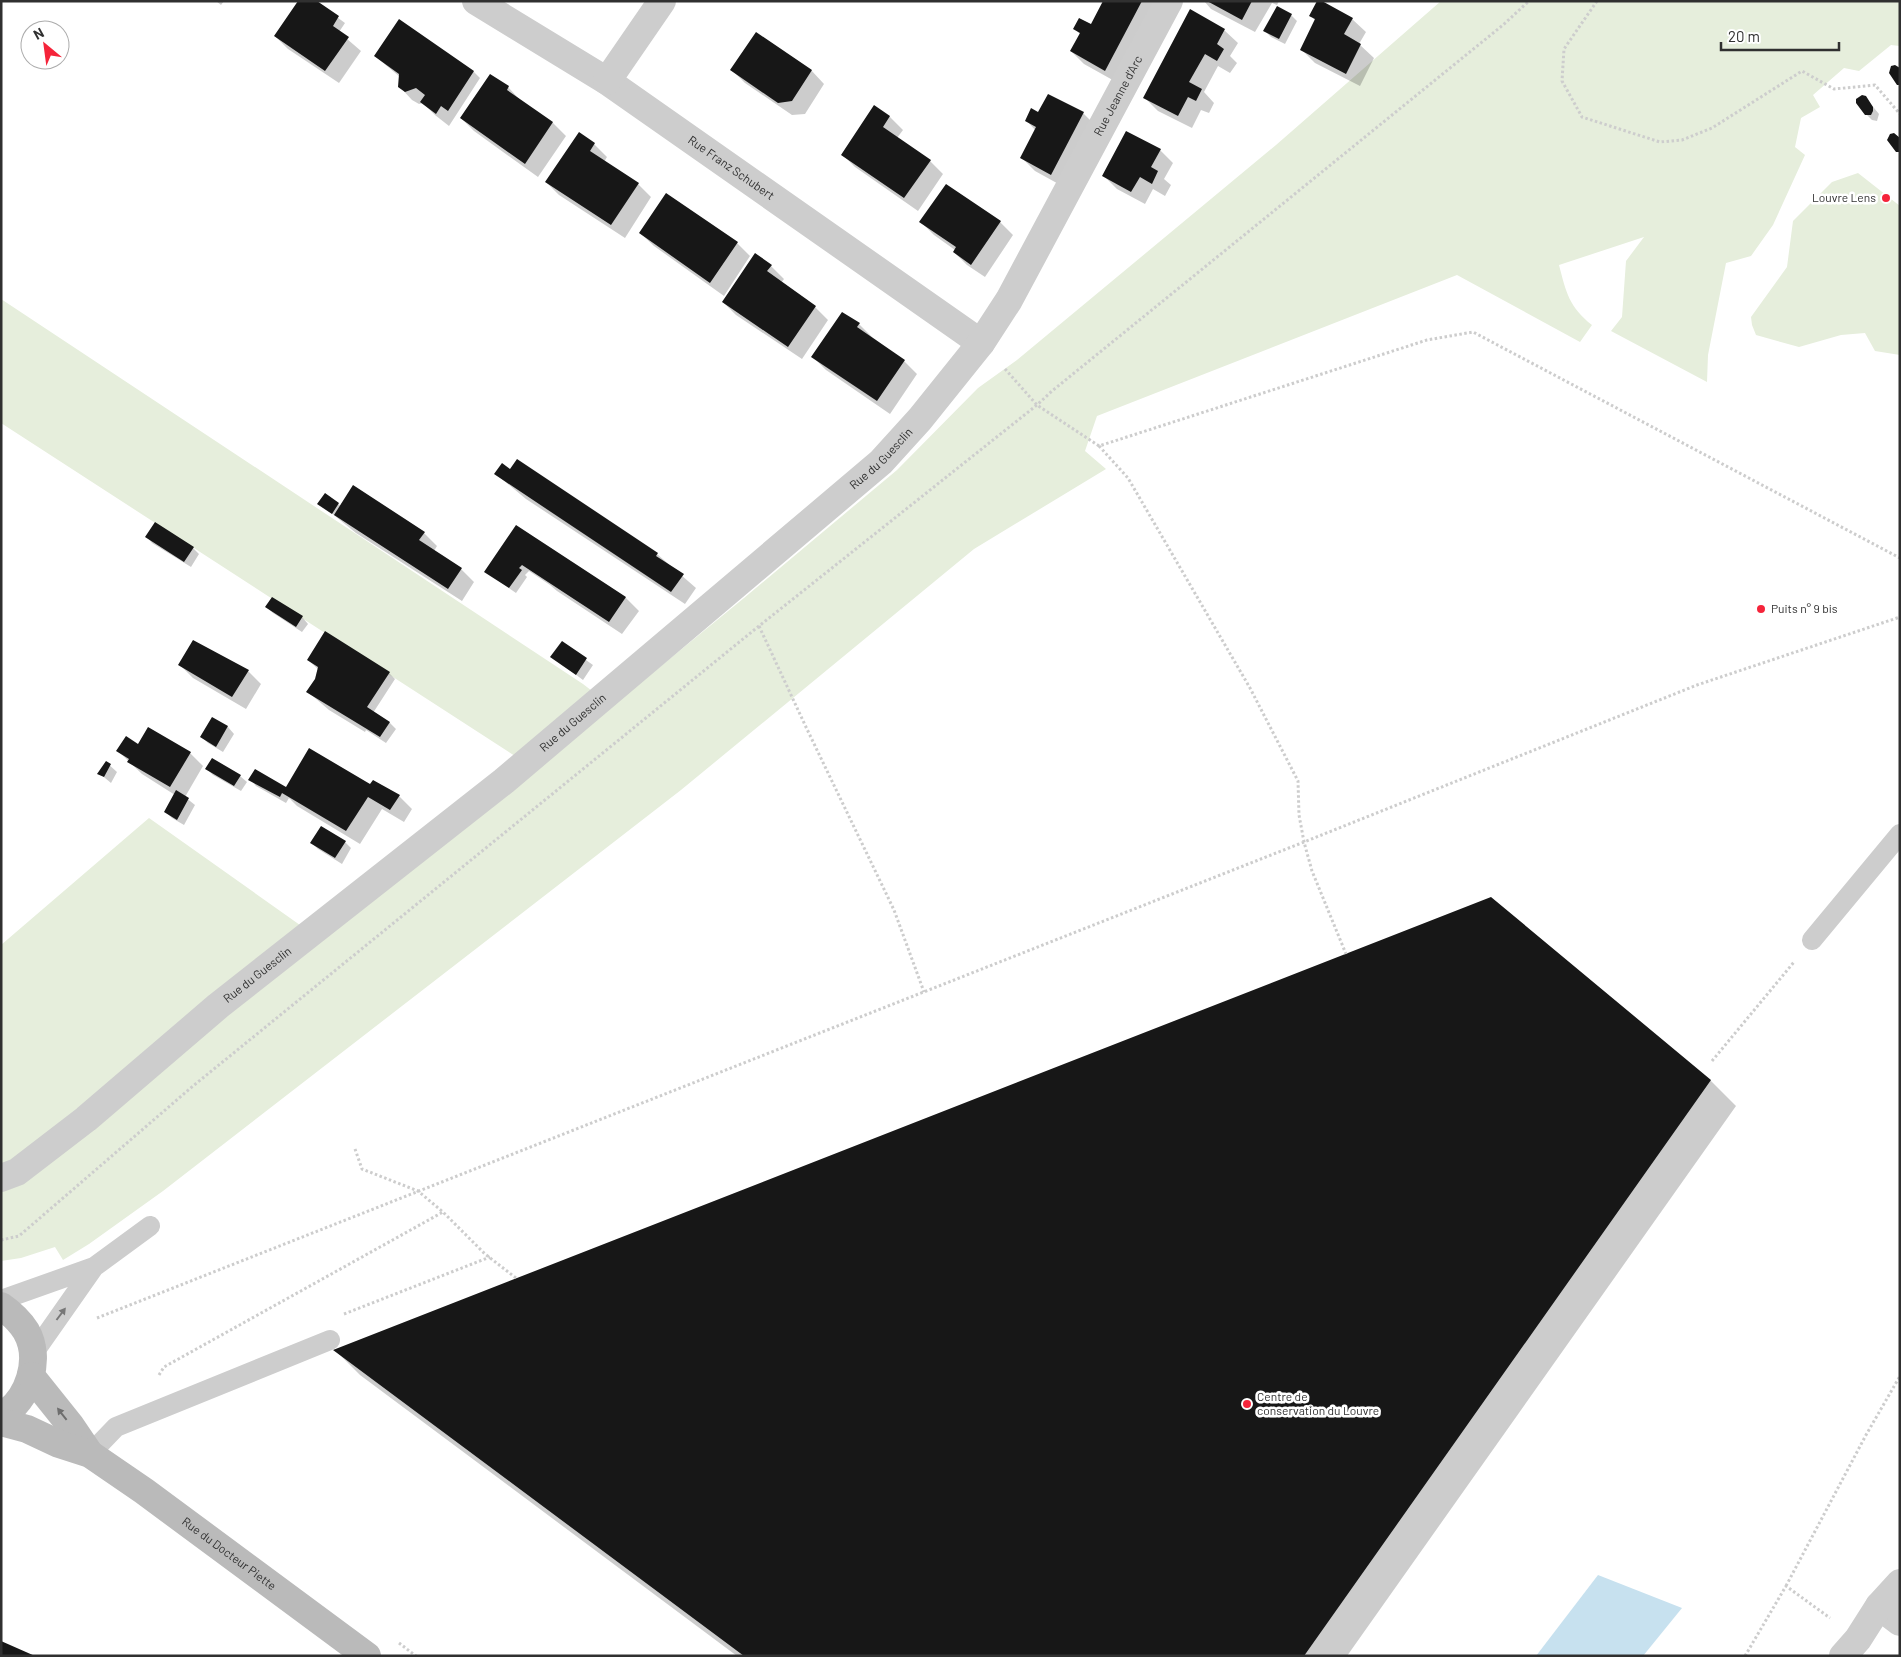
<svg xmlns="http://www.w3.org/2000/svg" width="1901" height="1657" viewBox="0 0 1901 1657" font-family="Barlow,sans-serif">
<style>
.green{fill:#e6eedc}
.water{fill:#c7e1ef}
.shadow{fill:#0003}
.building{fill:#171717}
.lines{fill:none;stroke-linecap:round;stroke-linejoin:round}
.path{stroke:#cdcdcd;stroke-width:3;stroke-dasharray:2.5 2.5;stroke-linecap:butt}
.lane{stroke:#cdcdcd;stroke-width:20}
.street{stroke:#cdcdcd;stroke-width:28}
.secondary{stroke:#bababa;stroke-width:28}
.oneway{fill:#777}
.oneway2{fill:#6e6e6e}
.poi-dot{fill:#f5243a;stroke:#fff;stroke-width:2}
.labels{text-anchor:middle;stroke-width:5;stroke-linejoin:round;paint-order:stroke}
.street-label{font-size:12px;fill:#303030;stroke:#fff}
.poi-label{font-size:12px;fill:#303030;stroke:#fff;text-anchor:start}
</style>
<rect width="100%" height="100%" fill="#fff"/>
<!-- green -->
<path class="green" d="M 1441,1 L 1900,1 L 1900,46 L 1891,45 L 1859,71 L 1844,68 L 1813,95 L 1820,107 L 1801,118 L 1795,147 L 1805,155 L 1773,225 L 1751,256 L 1726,263 L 1708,355 L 1707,382 L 1611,331 L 1622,317 L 1626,261 L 1644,237 L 1559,265 C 1566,292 1569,307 1592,325 L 1580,342 L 1457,275 L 1097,416 L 1085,451 L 1106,469 L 974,549 L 681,790 L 163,1191 L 89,1244 L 63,1260 L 55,1247 L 21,1258 L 1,1261 L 1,945 L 149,818 L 307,930 L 513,787 L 744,598 L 897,470 L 978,388 L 1017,360 L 1276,145 Z
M 1858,173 L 1900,206 L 1900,355 L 1875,351 L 1865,333 L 1841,335 L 1799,347 L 1756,335 L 1752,325 L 1751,317 L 1787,267 L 1793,221 L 1832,182 Z
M 1,299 L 583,684 L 596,694 L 518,758 L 1,423 Z"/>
<!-- water -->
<path class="water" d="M 1598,1575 L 1682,1608 L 1643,1656 L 1536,1656 Z"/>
<!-- shadow -->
<path class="shadow" d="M 216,1 L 224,1 L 221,5 Z
M 315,1 L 345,23 L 339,32 L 361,51 L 339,83 L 288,49 L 275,36 Z
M 1105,1 L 1162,1 L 1118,83 L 1084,64 L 1071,51 L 1081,35 L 1075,29 L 1091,26 Z
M 1204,1 L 1279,1 L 1277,5 L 1272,3 L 1255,32 L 1211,9 Z
M 1291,15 L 1297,21 L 1285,44 L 1271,37 L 1265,31 Z
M 1311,16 L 1352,19 L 1366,32 L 1359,44 L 1374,58 L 1360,86 L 1315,63 L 1302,50 L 1316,21 Z
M 400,21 L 474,72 L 480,78 L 449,126 L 435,115 L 423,103 L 419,104 L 412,100 L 399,86 L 400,77 L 375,56 Z
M 1224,30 L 1238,43 L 1230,56 L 1237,63 L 1230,73 L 1218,66 L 1204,92 L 1214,103 L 1209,113 L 1201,110 L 1192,128 L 1158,111 L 1145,98 Z
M 732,70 L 811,70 L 824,84 L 805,114 L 792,115 L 745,83 Z
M 491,76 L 508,87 L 521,101 L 553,123 L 566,136 L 538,177 L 474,131 L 461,118 Z
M 1865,97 L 1879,114 L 1877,121 L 1872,120 L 1866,114 Z
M 874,107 L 890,117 L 903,130 L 897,138 L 930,161 L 943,174 L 918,211 L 855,167 L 842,154 Z
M 1039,113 L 1083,113 L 1096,126 L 1064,187 L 1035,171 L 1022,158 L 1036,131 L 1026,120 Z
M 579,134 L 594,144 L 607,157 L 604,162 L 638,184 L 651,197 L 625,238 L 559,195 L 546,182 Z
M 1160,150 L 1173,163 L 1164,179 L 1171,185 L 1165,196 L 1153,189 L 1145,204 L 1117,189 L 1104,176 Z
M 921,222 L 1000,222 L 1013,235 L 985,277 L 967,265 L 954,252 L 955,250 L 934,235 Z
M 640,233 L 737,243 L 750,256 L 724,296 L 654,246 Z
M 755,255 L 771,266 L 784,279 L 781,283 L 815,307 L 828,320 L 802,359 L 736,315 L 723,302 Z
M 859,324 L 872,337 L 904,361 L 917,374 L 890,414 L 826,370 L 813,357 Z
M 510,470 L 657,554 L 696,588 L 685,604 L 526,499 L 496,474 Z
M 319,503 L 338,504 L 341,506 L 424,533 L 437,546 L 434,551 L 461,569 L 474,582 L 462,601 L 356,533 Z
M 516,526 L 626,598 L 639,611 L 622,634 L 557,591 L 550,585 L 529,571 L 525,575 L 527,577 L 516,593 L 486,572 Z
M 146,536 L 193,548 L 199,554 L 191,567 L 152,543 Z
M 266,607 L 302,617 L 308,624 L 302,632 L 273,613 Z
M 562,643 L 593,665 L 583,680 L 552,657 Z
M 308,660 L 389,673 L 395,679 L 373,713 L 390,723 L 396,729 L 386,743 L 366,730 L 365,732 L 329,710 L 308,692 L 316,680 L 319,670 Z
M 180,665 L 248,671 L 261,684 L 246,709 L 193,678 Z
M 213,718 L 228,727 L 234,734 L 223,752 L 208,743 L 202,737 Z
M 149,728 L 190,753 L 203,766 L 185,797 L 195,805 L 184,825 L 172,818 L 166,812 L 175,795 L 142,774 L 118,751 L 138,745 Z
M 212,760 L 240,776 L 247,782 L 241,791 L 213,775 L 207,769 Z
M 106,762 L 117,772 L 111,783 L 99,773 Z
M 250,779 L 286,789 L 371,786 L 399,796 L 412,809 L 404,822 L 382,809 L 360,844 L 297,806 L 289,798 L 286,803 L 256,786 Z
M 345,842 L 351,848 L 342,864 L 318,849 L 312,843 Z
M 1710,1080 L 1736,1106 L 1347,1656 L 737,1656 L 360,1375 L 335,1350 Z"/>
<!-- building -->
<path class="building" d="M 298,1 L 317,1 L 339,16 L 333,26 L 349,37 L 325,71 L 274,36 Z
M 1103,1 L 1142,1 L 1105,71 L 1070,51 L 1080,33 L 1073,29 L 1079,18 L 1091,24 Z
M 1207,1 L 1252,1 L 1242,20 Z
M 1317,1 L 1322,1 L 1353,18 L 1344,34 L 1361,44 L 1346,74 L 1300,50 L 1315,19 L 1309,16 Z
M 1277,6 L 1292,14 L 1279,39 L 1263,31 Z
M 1190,9 L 1225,29 L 1217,44 L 1224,49 L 1217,61 L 1205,54 L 1189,82 L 1202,89 L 1196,101 L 1188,97 L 1178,116 L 1143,98 Z
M 399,19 L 474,71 L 448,111 L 441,106 L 436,114 L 420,102 L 425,95 L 416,88 L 405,92 L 398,87 L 399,74 L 374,56 Z
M 756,32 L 812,70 L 792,101 L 778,103 L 730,70 Z
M 1895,65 L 1900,68 L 1900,85 L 1897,85 L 1889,73 L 1891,66 Z
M 490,74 L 509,86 L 507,90 L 553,122 L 525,164 L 460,118 Z
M 1048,94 L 1084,112 L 1051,175 L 1020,158 L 1036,127 L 1025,121 L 1031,108 L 1038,112 Z
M 1862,95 L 1866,96 L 1873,107 L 1873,111 L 1871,115 L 1865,115 L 1856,103 L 1856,99 Z
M 874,105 L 890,116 L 883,127 L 931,160 L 904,198 L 841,155 Z
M 1126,131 L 1161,149 L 1151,167 L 1158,171 L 1152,184 L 1140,177 L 1131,192 L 1102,176 Z
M 579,132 L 595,143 L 590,151 L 639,183 L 611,225 L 545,182 Z
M 1894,133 L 1900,138 L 1900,152 L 1896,152 L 1887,140 L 1890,134 Z
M 946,184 L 1001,221 L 971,265 L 953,252 L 956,247 L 919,222 Z
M 666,193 L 738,242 L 710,283 L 639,233 Z
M 755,253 L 772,265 L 767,271 L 816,306 L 788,347 L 722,302 Z
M 842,312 L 860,323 L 857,327 L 905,360 L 877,401 L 811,357 Z
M 517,459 L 658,553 L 656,556 L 684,574 L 671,592 L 494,474 L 502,463 L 510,469 Z
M 353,485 L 425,532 L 419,540 L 462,568 L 448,589 L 334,515 Z
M 325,493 L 339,503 L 332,514 L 317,504 Z
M 155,522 L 194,547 L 184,562 L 145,537 Z
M 516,525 L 626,597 L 609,622 L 522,565 L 519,568 L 522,570 L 509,588 L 484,572 Z
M 272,597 L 303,616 L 296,627 L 265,607 Z
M 325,631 L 390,672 L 367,707 L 390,722 L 380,737 L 306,692 L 315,679 L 318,667 L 307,660 Z
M 193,640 L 249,670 L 232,697 L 178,665 Z
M 562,641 L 587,658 L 576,675 L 550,657 Z
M 212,717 L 228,726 L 216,747 L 200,737 Z
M 148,727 L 191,752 L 170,787 L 127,762 L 129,759 L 116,751 L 126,736 L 138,744 Z
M 309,748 L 370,784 L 373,780 L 400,795 L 390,810 L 368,797 L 346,831 L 282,793 L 280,797 L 248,780 L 255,769 L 286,787 Z
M 212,758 L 241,775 L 234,786 L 205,769 Z
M 106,761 L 111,764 L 104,777 L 97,774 Z
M 176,790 L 189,798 L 177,820 L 164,812 Z
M 321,826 L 346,841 L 335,858 L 310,843 Z
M 1491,897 L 1711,1080 L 1304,1656 L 744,1656 L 333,1350 Z
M 1,1641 L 35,1656 L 1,1656 Z"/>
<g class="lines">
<!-- path -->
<path class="path" d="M 1597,1 L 1564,49 L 1562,81 L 1582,117 L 1660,142 L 1682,140 L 1712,128 L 1802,71 L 1834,89 L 1875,85 L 1900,114
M 1005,369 L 1037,405 L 1099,446 L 1427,340 L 1473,332 L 1900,558
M 1099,446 L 1128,478 L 1250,688 L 1298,781 L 1299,815 L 1304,842 L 1312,871 L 1346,954
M 759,626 L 805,725 L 894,910 L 924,992
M 1712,1061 L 1794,962
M 355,1149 L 362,1169 L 418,1191 L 443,1212 L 485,1254 L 516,1278
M 1,1240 L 19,1236 L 193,1086 L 759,626 L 1037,405 L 1052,391 L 1503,25 L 1529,1
M 344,1314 L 490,1257
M 97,1318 L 1304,842 L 1697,685 L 1900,617
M 159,1375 L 164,1367 L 443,1212
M 1786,1586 L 1866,1435 L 1900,1376
M 399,1643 L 416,1656
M 1745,1656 L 1786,1586 L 1830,1618"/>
<!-- lane -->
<path class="lane" d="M 1812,940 L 1900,834
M 1,1300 L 94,1267 L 150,1226
M 33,1354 L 94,1267
M 90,1454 L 116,1427 L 330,1340"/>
<!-- street -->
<g class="street">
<path id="s1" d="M 476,1 L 607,81 L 981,343"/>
<path d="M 607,81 L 662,1"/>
<path id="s2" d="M 1,1178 L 17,1172 L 86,1119 L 218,1006 L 504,781 L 881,462 L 920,419 L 981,343 L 1009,300 L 1169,1"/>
<path d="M 1879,1606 L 1900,1622"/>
<path d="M 1843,1656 L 1858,1639 L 1879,1606 L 1900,1583"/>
</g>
<!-- secondary -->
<g class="secondary">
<path d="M 1,1306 C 11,1313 19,1320 26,1331 C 42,1359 29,1400 1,1416"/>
<path d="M 31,1376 L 71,1426 L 90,1454"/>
<path id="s3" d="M 1,1422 L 27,1429 L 59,1444 L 90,1454 L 144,1491 L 367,1656"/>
</g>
</g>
<!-- one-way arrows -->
<defs><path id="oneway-solid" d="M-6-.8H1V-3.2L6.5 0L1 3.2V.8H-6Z" transform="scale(1.25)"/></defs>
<use class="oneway" href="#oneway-solid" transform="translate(61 1314) rotate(-53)"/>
<use class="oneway2" href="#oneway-solid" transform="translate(62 1414) rotate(-128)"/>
<!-- markers -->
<g class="poi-dot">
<circle cx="1886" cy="198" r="5"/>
<circle cx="1761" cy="609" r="5"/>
<circle cx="1247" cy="1404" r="5"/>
</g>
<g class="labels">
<!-- street labels -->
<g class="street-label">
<text dy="4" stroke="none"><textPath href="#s2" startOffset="1574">Rue Jeanne d'Arc</textPath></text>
<text dy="4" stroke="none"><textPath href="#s1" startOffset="305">Rue Franz Schubert</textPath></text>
<text dy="4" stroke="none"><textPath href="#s2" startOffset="1138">Rue du Guesclin</textPath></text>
<text dy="4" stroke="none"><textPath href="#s2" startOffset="732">Rue du Guesclin</textPath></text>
<text dy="4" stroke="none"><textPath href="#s2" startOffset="328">Rue du Guesclin</textPath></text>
<text dy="4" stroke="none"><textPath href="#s3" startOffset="266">Rue du Docteur Piette</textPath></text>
</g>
<!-- poi labels -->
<g class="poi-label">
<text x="1876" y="202" text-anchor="end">Louvre Lens</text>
<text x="1771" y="613">Puits n° 9 bis</text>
<text x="1257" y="1401">Centre de<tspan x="1257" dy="14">conservation du Louvre</tspan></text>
</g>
</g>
<!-- border -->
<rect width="1901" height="1657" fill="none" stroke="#303030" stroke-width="5"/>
<!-- north arrow -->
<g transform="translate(45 45) rotate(331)"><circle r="24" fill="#ffffff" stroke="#acacac"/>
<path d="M0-4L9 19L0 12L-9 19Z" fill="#f5243a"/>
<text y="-8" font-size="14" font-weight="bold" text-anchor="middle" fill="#303030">N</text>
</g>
<!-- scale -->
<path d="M1721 42v8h118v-8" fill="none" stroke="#303030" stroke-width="2.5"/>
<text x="1728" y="42" font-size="15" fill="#303030" stroke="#ffffff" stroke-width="4" paint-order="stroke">20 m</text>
</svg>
